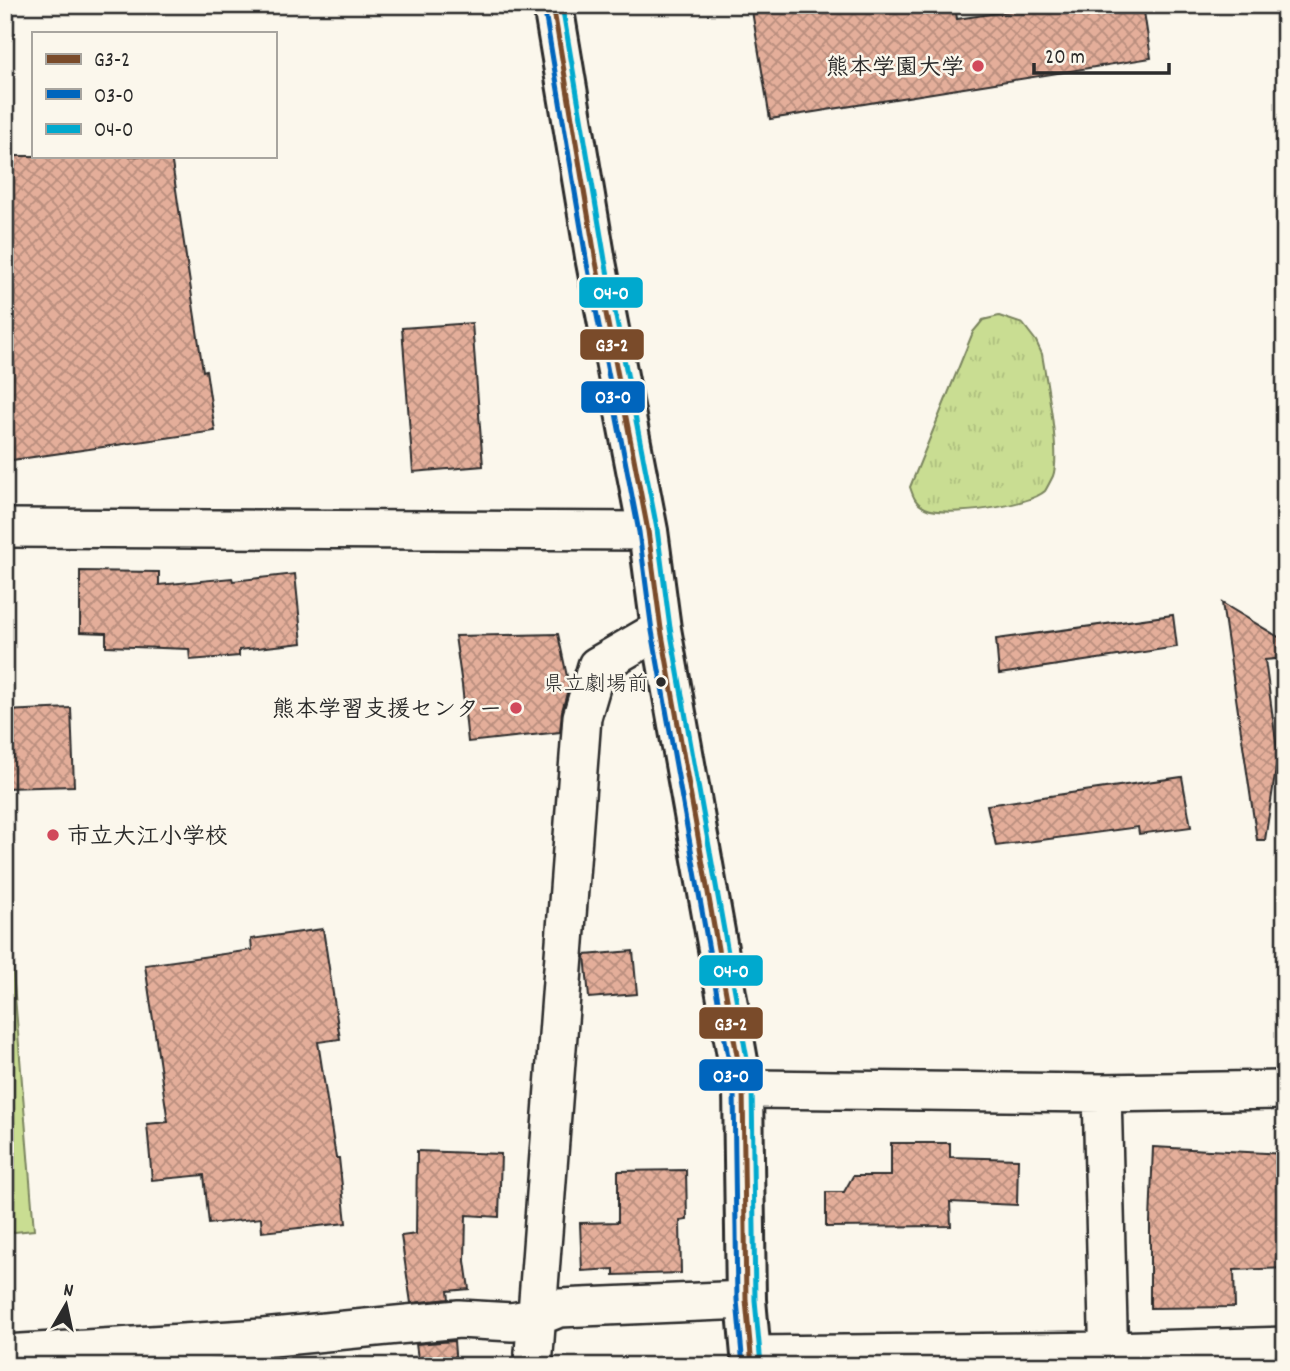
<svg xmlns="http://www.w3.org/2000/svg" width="1290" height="1371" viewBox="0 0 1290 1371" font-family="Dekko,'Klee One',sans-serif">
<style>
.grass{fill:url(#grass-tufts);stroke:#7a845e;stroke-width:2}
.pitch{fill:#c9dd92;stroke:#7a845e;stroke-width:2}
.building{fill:url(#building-cross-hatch);stroke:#2b2b2b;stroke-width:2}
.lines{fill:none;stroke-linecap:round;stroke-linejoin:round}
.minor-casing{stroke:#2b2b2b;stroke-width:42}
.tertiary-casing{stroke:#2b2b2b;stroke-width:44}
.minor{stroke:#fbf7ec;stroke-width:37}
.tertiary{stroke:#fbf7ec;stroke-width:38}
.bus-1-casing{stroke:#fbf7ec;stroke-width:10}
.bus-2-casing{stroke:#fbf7ec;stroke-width:10}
.bus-3-casing{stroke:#fbf7ec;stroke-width:10}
.bus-1{stroke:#7a4b2a;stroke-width:5}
.bus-2{stroke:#0065bd;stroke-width:5}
.bus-3{stroke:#00a9ce;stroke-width:5}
.poi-dot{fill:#d1495b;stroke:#fbf7ec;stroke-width:2.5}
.bus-dot{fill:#2b2b2b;stroke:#fbf7ec;stroke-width:2.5}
.labels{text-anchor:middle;stroke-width:5;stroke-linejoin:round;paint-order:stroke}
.bus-label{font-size:21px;fill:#2b2b2b;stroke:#fbf7ec;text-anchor:end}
.poi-label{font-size:23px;font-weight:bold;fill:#2b2b2b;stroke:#fbf7ec;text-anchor:end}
.line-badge{stroke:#fbf7ec;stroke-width:2.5}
.badge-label{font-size:19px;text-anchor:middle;font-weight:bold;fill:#fff}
</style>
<defs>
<pattern id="grass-tufts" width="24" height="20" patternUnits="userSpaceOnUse" patternTransform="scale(1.75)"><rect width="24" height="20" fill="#c9dd92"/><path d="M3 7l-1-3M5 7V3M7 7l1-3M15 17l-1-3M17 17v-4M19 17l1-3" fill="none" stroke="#adbe7e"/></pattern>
<pattern id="building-cross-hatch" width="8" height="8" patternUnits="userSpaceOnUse" patternTransform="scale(1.75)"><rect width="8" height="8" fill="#e4ae9a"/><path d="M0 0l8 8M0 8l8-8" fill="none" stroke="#b98e7e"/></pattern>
</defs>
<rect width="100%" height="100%" fill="#fbf7ec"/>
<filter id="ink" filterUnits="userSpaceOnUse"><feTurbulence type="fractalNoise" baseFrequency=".0143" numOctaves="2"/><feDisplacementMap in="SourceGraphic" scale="14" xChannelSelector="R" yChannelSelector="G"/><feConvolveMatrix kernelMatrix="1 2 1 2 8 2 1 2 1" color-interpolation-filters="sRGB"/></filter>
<g filter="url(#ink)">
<!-- grass -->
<path class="grass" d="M 999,316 L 1023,324 L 1036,341 L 1042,354 C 1046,380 1061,454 1053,476 C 1051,480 1047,488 1045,491 C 1029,506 945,518 925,508 C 915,503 913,496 910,487 L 973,332 L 983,320 Z"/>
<!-- pitch -->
<path class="pitch" d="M 5,873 L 34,1230 L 5,1233 Z"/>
<!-- building -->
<path class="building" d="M 751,5 L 955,5 L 957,19 L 1050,5 L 1143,5 L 1151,58 L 770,119 Z
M 5,156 L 171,156 L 203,371 L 206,370 L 215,431 L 5,461 Z
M 472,323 L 483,466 L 413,472 L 402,328 Z
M 80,571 L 159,572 L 159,585 L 232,578 L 233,581 L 295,574 L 302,643 L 239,650 L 239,656 L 190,660 L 189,649 L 106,646 L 106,633 L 80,632 Z
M 1222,603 L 1285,641 L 1285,658 L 1265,660 L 1278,756 L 1265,840 L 1257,840 Z
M 1173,615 L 1177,647 L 999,674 L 996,639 Z
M 558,634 L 569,686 L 562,711 L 560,732 L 468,742 L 462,685 L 455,636 Z
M 71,708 L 74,786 L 5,788 L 5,711 Z
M 1182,777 L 1191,827 L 1139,834 L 1138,827 L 996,846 L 987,805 Z
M 323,929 L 340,1039 L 318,1042 L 336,1158 L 339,1158 L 346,1223 L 262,1232 L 261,1218 L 209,1224 L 204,1175 L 152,1180 L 147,1124 L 168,1122 L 145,965 L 252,950 L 251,939 Z
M 633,951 L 637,994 L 589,998 L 585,955 Z
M 891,1143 L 950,1143 L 950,1157 L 1018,1159 L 1017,1205 L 950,1202 L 951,1226 L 826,1227 L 826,1192 L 844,1192 L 853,1176 L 891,1176 Z
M 1153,1147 L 1285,1154 L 1285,1268 L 1234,1270 L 1235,1307 L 1150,1308 L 1150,1222 Z
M 417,1151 L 501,1154 L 499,1217 L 466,1215 L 465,1261 L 469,1289 L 448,1291 L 449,1299 L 411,1303 L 401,1236 L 416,1234 Z
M 686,1170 L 687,1220 L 680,1221 L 681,1273 L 614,1275 L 614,1269 L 582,1271 L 580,1223 L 618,1222 L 618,1171 Z
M 454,1341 L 456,1366 L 419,1366 L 416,1344 Z"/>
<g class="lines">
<!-- minor casing -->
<g class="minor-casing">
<path id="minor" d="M 5,528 L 648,531
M 743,1089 L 1102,1093 L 1285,1090
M 1102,1093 L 1109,1366
M 5,1354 L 263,1338 L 459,1319 L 512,1322 L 537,1317 L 559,1308 L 746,1300
M 752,1355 L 1109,1351 L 1285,1346
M 533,1366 L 582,717 L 597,666 L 661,629"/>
</g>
<!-- tertiary casing -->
<g class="tertiary-casing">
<path id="tertiary" d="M 553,5 L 596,262 L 648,531 L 661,629 L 743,1089 L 746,1300 L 752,1366"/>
</g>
<!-- minor -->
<use href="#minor" class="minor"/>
<!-- tertiary -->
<use href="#tertiary" class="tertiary"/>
<!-- bus-1 casing -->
<g class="bus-1-casing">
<path id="bus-1" d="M 553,5 L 596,262 L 648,531 L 661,629 L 743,1089 L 746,1300 L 752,1366"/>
</g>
<!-- bus-2 casing -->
<g class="bus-2-casing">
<path id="bus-2" d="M 544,6 L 587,264 L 639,532 L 652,631 L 734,1090 L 737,1300 L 743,1366"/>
</g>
<!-- bus-3 casing -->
<g class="bus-3-casing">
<path id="bus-3" d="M 562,5 L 605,260 L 657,529 L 670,628 L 752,1087 L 755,1300 L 761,1365"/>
</g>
<!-- bus-1 -->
<use href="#bus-1" class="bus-1"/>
<!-- bus-2 -->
<use href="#bus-2" class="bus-2"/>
<!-- bus-3 -->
<use href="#bus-3" class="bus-3"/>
</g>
</g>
<!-- markers -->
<g class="poi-dot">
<circle cx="978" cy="66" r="7"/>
<circle cx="516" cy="708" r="7"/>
<circle cx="53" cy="835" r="7"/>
</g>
<circle class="bus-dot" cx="661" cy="682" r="6"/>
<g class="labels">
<!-- bus labels -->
<g class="bus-label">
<text x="648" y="690">県立劇場前</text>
</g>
<!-- poi labels -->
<g class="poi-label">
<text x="964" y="74">熊本学園大学</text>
<text x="502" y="716">熊本学習支援センター</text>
<text x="67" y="843" text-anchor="start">市立大江小学校</text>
</g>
</g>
<g class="line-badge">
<rect x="578" y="276" width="66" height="33" rx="7" fill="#00a9ce"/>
<rect x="579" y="328" width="66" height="33" rx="7" fill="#7a4b2a"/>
<rect x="580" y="380" width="66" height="34" rx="7" fill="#0065bd"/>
<rect x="698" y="954" width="66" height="33" rx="7" fill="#00a9ce"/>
<rect x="698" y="1006" width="66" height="34" rx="7" fill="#7a4b2a"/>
<rect x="698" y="1058" width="66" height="34" rx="7" fill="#0065bd"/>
</g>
<g class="badge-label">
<text x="611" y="299">O4-0</text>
<text x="612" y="351">G3-2</text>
<text x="613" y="403">O3-0</text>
<text x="731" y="977">O4-0</text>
<text x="731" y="1030">G3-2</text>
<text x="731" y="1082">O3-0</text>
</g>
<!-- margin -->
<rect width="1290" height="1371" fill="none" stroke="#fbf7ec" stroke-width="28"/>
<rect x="14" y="14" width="1262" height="1343" fill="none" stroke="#2b2b2b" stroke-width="2.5" filter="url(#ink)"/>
<!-- legend -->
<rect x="32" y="32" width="245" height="126" fill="#fbf7ec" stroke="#a8a59f" stroke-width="2"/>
<rect x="46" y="54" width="35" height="10" fill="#7a4b2a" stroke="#a8a59f" stroke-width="2"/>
<text x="94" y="66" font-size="21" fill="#2b2b2b">G3-2</text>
<rect x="46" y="89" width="35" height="10" fill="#0065bd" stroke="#a8a59f" stroke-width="2"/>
<text x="94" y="102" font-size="21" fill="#2b2b2b">O3-0</text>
<rect x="46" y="124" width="35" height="10" fill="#00a9ce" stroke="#a8a59f" stroke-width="2"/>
<text x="94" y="136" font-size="21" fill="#2b2b2b">O4-0</text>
<!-- north arrow -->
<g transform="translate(66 1305) rotate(9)" stroke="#fbf7ec" stroke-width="5" paint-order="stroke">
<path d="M0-5L12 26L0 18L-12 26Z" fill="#2b2b2b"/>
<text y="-10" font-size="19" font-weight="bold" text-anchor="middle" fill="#2b2b2b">N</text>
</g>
<!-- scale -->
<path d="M1034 63v10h135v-10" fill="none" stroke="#2b2b2b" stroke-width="3.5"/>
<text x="1045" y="63" font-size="21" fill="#2b2b2b" stroke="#fbf7ec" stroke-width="5" paint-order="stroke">20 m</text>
</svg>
